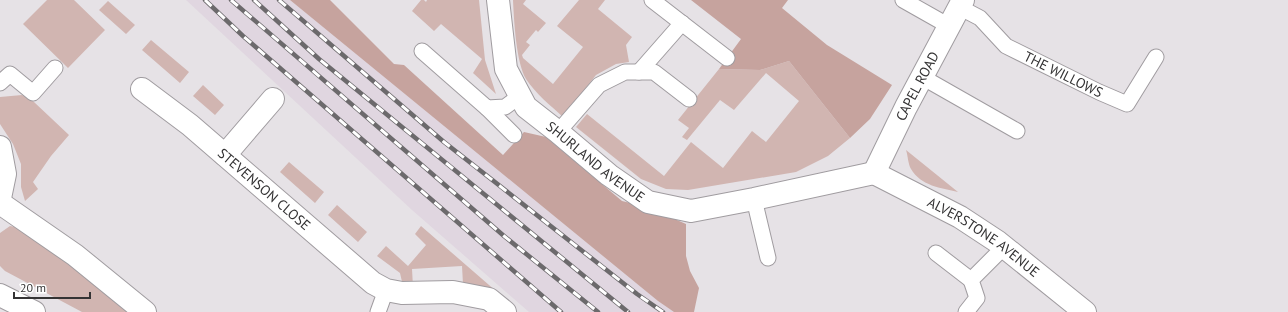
<svg xmlns="http://www.w3.org/2000/svg" width="1288" height="312" viewBox="0 0 1288 312" font-family="'PT Sans',sans-serif">
<style>
.built{fill:#e0d6e0}
.green{fill:#d1b5b1}
.forest{fill:#c6a39e}
.lines{fill:none;stroke-linecap:round;stroke-linejoin:round}
.service-casing{stroke:#a09ca0;stroke-width:17}
.minor-casing{stroke:#a09ca0;stroke-width:24}
.tertiary-casing{stroke:#a09ca0;stroke-width:24}
.service{stroke:#fff;stroke-width:15}
.minor{stroke:#fff;stroke-width:22}
.tertiary{stroke:#fff;stroke-width:22}
.rail-casing{stroke:#6c6a6c;stroke-width:4.5}
.rail{stroke:#fff;stroke-width:3;stroke-dasharray:9;stroke-linecap:butt}
.labels{text-anchor:middle;stroke-width:3;stroke-linejoin:round;paint-order:stroke}
.street-label{font-size:14px;fill:#343334;stroke:#fff}
</style>
<rect width="100%" height="100%" fill="#e6e2e6"/>
<!-- built -->
<path class="built" d="M 186,0 L 290,0 L 658,301 L 674,312 L 529,312 L 412,210 Z"/>
<!-- green -->
<path class="green" d="M 47,0 L 74,0 L 105,30 L 68,68 L 23,24 Z
M 421,0 L 424,0 L 426,2 L 427,0 L 479,0 L 485,60 L 496,94 L 473,73 L 482,59 L 441,24 L 434,31 L 412,11 Z
M 513,0 L 526,0 L 523,4 L 546,23 L 538,32 L 536,30 L 526,42 L 530,45 L 522,55 L 523,58 L 553,84 L 583,47 L 557,26 L 579,0 L 605,0 L 598,9 L 632,37 L 626,45 L 629,62 L 616,64 L 596,75 L 563,117 C 550,105 536,94 526,79 C 516,62 514,20 513,0 Z
M 108,1 L 135,25 L 126,34 L 99,10 Z
M 151,40 L 189,72 L 180,83 L 142,50 Z
M 789,61 L 850,138 L 828,156 L 796,172 L 688,190 L 666,189 L 641,179 L 576,127 L 587,114 L 664,176 L 691,142 L 723,168 L 752,131 L 766,142 L 799,101 L 766,73 L 734,110 L 720,100 L 687,140 L 682,137 L 689,128 L 678,120 L 719,69 L 760,70 Z
M 203,85 L 224,105 L 215,115 L 193,96 Z
M 22,95 L 34,102 L 69,135 L 51,156 L 33,182 L 38,189 L 25,201 L 21,187 L 21,164 L 13,144 L 0,124 L 0,97 Z
M 906,150 L 958,192 C 941,188 921,186 911,169 C 908,164 908,156 906,150 Z
M 289,162 L 324,192 L 315,203 L 280,172 Z
M 337,205 L 367,232 L 358,242 L 328,215 Z
M 10,226 L 21,228 L 62,255 L 130,312 L 82,312 L 5,271 L 0,266 L 0,233 Z
M 421,226 L 504,298 L 463,284 L 462,266 L 412,269 L 413,287 L 403,286 L 400,273 L 377,256 L 386,246 L 408,266 L 426,245 L 415,234 Z"/>
<!-- forest -->
<path class="forest" d="M 290,0 L 330,0 L 394,64 L 404,65 L 503,155 L 524,132 L 546,137 L 622,201 L 647,207 L 686,224 L 686,256 L 690,271 L 699,288 L 694,312 L 674,312 L 658,301 Z
M 691,0 L 788,0 L 782,8 L 827,45 L 892,85 L 870,119 L 850,138 L 789,61 L 760,70 L 719,69 L 741,39 Z"/>
<g class="lines">
<!-- service casing -->
<g class="service-casing">
<g id="service">
<path d="M 652,0 L 727,58"/>
<path d="M 903,0 L 949,26"/>
<path id="s1" d="M 959,7 L 980,18 L 1006,46 L 1099,92 L 1127,104 L 1156,57"/>
<path d="M 422,51 L 487,108 L 505,107 L 520,96"/>
<path d="M 639,72 L 682,23"/>
<path d="M 922,77 L 1017,131"/>
<path d="M 0,83 L 10,74 L 33,93 L 55,68"/>
<path d="M 487,108 L 514,135"/>
<path d="M 558,132 L 599,85 L 625,72 L 654,72 L 689,99"/>
<path d="M 754,199 L 768,258"/>
<path d="M 936,253 L 971,280"/>
<path d="M 378,312 L 386,290"/>
<path d="M 966,312 L 977,298 L 971,280 L 1004,247"/>
</g>
</g>
<!-- minor casing -->
<g class="minor-casing">
<g id="minor">
<path id="s2" d="M 498,0 L 506,69 L 526,107 L 558,132 L 609,175 L 648,202 L 691,211 L 754,199 L 874,173"/>
<path id="s3" d="M 142,89 L 190,125 L 373,283 L 386,290 L 402,293 L 453,292 L 489,299 L 505,312"/>
<path d="M 0,147 L 5,174 L 0,198"/>
<path d="M 225,155 L 273,99"/>
<path id="s4" d="M 874,173 L 960,217 L 998,242 L 1085,312"/>
<path id="s5" d="M 874,173 L 906,107 L 963,0"/>
<path d="M 0,203 L 75,255 L 145,312"/>
</g>
</g>
<!-- tertiary casing -->
<g class="tertiary-casing">
<path id="tertiary" d="M 0,295 L 34,312"/>
</g>
<!-- service -->
<use href="#service" class="service"/>
<!-- minor -->
<use href="#minor" class="minor"/>
<!-- tertiary -->
<use href="#tertiary" class="tertiary"/>
<!-- rail casing -->
<g class="rail-casing">
<path id="rail" d="M 205,0 L 243,36 L 561,312
M 231,0 L 504,236 L 598,312
M 254,0 L 319,59 L 628,312
M 279,0 L 444,142 L 637,294 L 663,312"/>
</g>
<!-- rail -->
<use href="#rail" class="rail"/>
</g>
<g class="labels">
<!-- street labels -->
<g class="street-label">
<text dy="5" stroke="none"><textPath href="#s1" startOffset="126">THE WILLOWS</textPath></text>
<text dy="5" stroke="none"><textPath href="#s5" startOffset="97">CAPEL ROAD</textPath></text>
<text dy="5" stroke="none"><textPath href="#s2" startOffset="201">SHURLAND AVENUE</textPath></text>
<text dy="5" stroke="none"><textPath href="#s3" startOffset="158">STEVENSON CLOSE</textPath></text>
<text dy="5" stroke="none"><textPath href="#s4" startOffset="127">ALVERSTONE AVENUE</textPath></text>
</g>
</g>
<!-- scale -->
<path d="M14 292v6h76v-6" fill="none" stroke="#343334" stroke-width="2"/>
<text x="20" y="292" font-size="12" fill="#343334" stroke="#ffffff" stroke-width="3" paint-order="stroke">20 m</text>
</svg>
